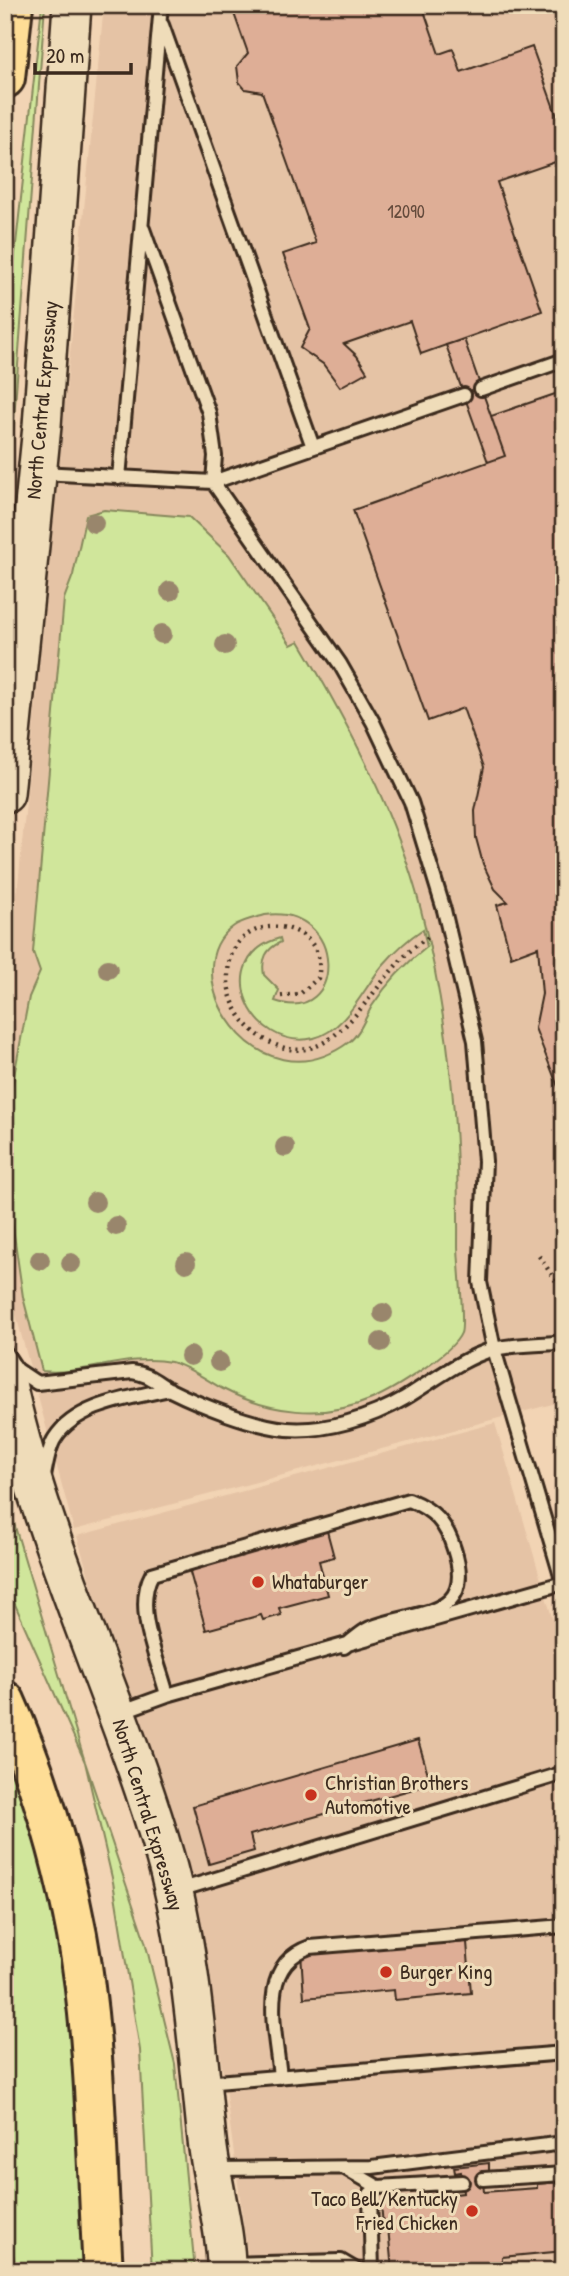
<svg xmlns="http://www.w3.org/2000/svg" width="569" height="2276" viewBox="0 0 569 2276" font-family="'Patrick Hand',sans-serif">
<style>
.built{fill:#e5c3a5}
.green{fill:#d0e69b;stroke:#86885c;stroke-width:2;fill-rule:evenodd}
.building{fill:#deae96;stroke:#3b2a1e;stroke-width:2}
.lines{fill:none;stroke-linecap:round;stroke-linejoin:round}
.service-casing{stroke:#3b2a1e;stroke-width:18}
.secondary-casing{stroke:#3b2a1e;stroke-width:42}
.motorway-casing{stroke:#3b2a1e;stroke-width:44}
.path{stroke:#3b2a1e;stroke-width:4.5;stroke-dasharray:2 5;stroke-linecap:butt}
.service{stroke:#efdcb9;stroke-width:12}
.secondary{stroke:#efdcb9;stroke-width:37}
.motorway{stroke:#fedd96;stroke-width:38}
.tree{fill:#99866c}
.poi-dot{fill:#c8321e;stroke:#efdcb9;stroke-width:2.5}
.labels{text-anchor:middle;stroke-width:6;stroke-linejoin:round;paint-order:stroke}
.number-label{font-size:18px;fill:#644b3c}
.street-label{font-size:21px;fill:#3b2a1e;stroke:#efdcb9}
.poi-label{font-size:21px;fill:#3b2a1e;stroke:#efdcb9;text-anchor:start}
</style>
<rect width="100%" height="100%" fill="#f2d4b4"/>
<filter id="ink" filterUnits="userSpaceOnUse"><feTurbulence type="fractalNoise" baseFrequency=".0143" numOctaves="2"/><feDisplacementMap in="SourceGraphic" scale="14" xChannelSelector="R" yChannelSelector="G"/><feConvolveMatrix kernelMatrix="1 2 1 2 8 2 1 2 1" color-interpolation-filters="sRGB"/></filter>
<g filter="url(#ink)">
<!-- built -->
<path class="built" d="M 104,5 L 564,5 L 564,1401 L 74,1530 L 13,1304 L 5,1257 L 5,1018 Z
M 495,1423 L 564,1658 L 564,2271 L 250,2271 L 215,2015 L 198,1944 L 77,1536 Z"/>
<!-- green -->
<path class="green" d="M 42,5 L 45,5 L 5,538 L 5,345 Z
M 104,510 L 189,517 L 229,555 L 291,645 L 299,641 C 349,725 397,815 421,910 C 450,1023 459,1128 458,1245 C 458,1261 465,1324 461,1333 C 453,1353 393,1390 372,1399 C 323,1420 269,1413 223,1389 C 208,1381 188,1366 171,1362 C 125,1353 84,1376 42,1371 L 23,1297 L 9,1200 L 6,1118 L 29,997 L 40,972 L 33,952 L 64,599 L 73,575 L 86,515 ZM 265,915 C 347,904 346,1026 275,1001 L 279,990 L 264,975 C 261,959 266,949 281,942 L 280,938 C 209,958 251,1053 314,1038 C 346,1030 363,989 383,965 C 395,951 408,939 423,929 L 427,947 C 405,964 387,983 372,1006 C 365,1018 360,1034 349,1042 C 256,1111 170,970 234,926 C 243,920 255,918 265,915 Z
M 5,1493 L 85,1762 L 145,1941 L 175,2064 L 195,2271 L 152,2271 L 140,2050 L 113,1882 L 85,1762 L 5,1582 Z
M 5,1745 L 54,1907 L 73,2035 L 86,2271 L 16,2271 L 5,2211 Z"/>
<!-- building -->
<path class="building" d="M 231,5 L 422,5 L 439,54 L 453,49 L 461,72 L 532,47 L 564,136 L 564,159 L 497,182 L 542,311 L 421,354 L 410,321 L 344,344 L 357,356 L 367,372 L 340,387 L 323,364 L 300,348 L 310,329 L 283,254 L 316,243 L 262,92 L 245,89 L 239,82 L 237,66 L 248,53 Z
M 464,339 L 505,456 L 488,462 L 446,345 Z
M 564,391 L 564,1102 L 535,1028 L 542,994 L 538,947 L 511,957 L 497,905 L 508,902 L 495,889 L 483,864 L 476,838 L 475,811 L 484,767 L 463,708 L 428,721 L 353,510 L 505,456 L 491,416 Z
M 327,1531 L 334,1557 L 319,1561 L 328,1595 L 279,1608 L 281,1615 L 263,1620 L 261,1615 L 206,1630 L 189,1569 Z
M 418,1740 L 431,1784 L 250,1835 L 254,1851 L 209,1864 L 193,1806 Z
M 446,1941 L 446,1944 L 467,1942 L 471,1993 L 395,2000 L 394,1990 L 304,1998 L 301,1953 Z
M 489,2163 L 489,2171 L 482,2172 L 484,2192 L 537,2188 L 537,2184 L 560,2182 L 564,2251 L 502,2257 L 502,2263 L 392,2271 L 388,2227 L 383,2227 L 381,2202 L 439,2198 L 438,2196 L 463,2193 L 461,2172 L 455,2173 L 454,2167 Z"/>
<g class="lines">
<!-- service casing -->
<g class="service-casing">
<path id="service" d="M 162,25 L 313,447
M 481,389 L 564,360
M 464,395 L 213,482 L 340,664 L 373,722 L 411,802 L 444,910 L 475,1041 L 485,1161 L 480,1282 L 494,1349 L 564,1586
M 41,473 L 213,482 L 215,456 L 209,413 L 143,229
M 119,478 L 161,5
M 5,1352 L 16,1369 L 37,1383 L 132,1372 C 149,1374 156,1382 170,1390 C 200,1405 253,1426 287,1429 C 326,1432 371,1418 405,1398 C 433,1381 462,1358 494,1349 C 516,1344 542,1345 564,1342
M 43,1480 C 46,1468 48,1448 55,1438 C 77,1403 133,1398 169,1389
M 167,1695 C 158,1659 133,1608 152,1574 L 409,1500 C 434,1510 446,1523 454,1549 C 477,1620 417,1609 370,1628 C 361,1632 352,1641 344,1647
M 120,1712 L 167,1695 L 563,1583
M 176,1891 L 564,1773
M 280,2077 C 276,2032 256,1965 310,1947 L 564,1926
M 205,2083 L 564,2053
M 345,2168 L 378,2187
M 216,2169 L 372,2167 L 564,2143
M 483,2179 L 564,2174
M 230,2264 L 341,2261 L 358,2271
M 372,2271 L 370,2194 L 378,2187 L 462,2182"/>
</g>
<!-- secondary casing -->
<g class="secondary-casing">
<path id="secondary" d="M 5,794 L 42,426 L 72,5
M 5,1374 C 39,1540 118,1694 165,1857 C 191,1949 197,2045 207,2140 C 211,2179 227,2234 226,2271"/>
</g>
<!-- motorway casing -->
<g class="motorway-casing">
<path id="motorway" d="M 5,78 L 13,5
M 5,1701 C 38,1775 62,1855 77,1935 C 97,2045 96,2159 103,2271"/>
</g>
<!-- path -->
<path class="path" d="M 281,996 L 300,994 L 318,978 C 332,916 229,905 228,974 C 227,990 233,1006 242,1019 C 254,1034 267,1043 285,1048 C 345,1064 379,964 429,937
M 539,1256 L 564,1293"/>
<!-- service -->
<use href="#service" class="service"/>
<!-- secondary -->
<use href="#secondary" class="secondary"/>
<!-- motorway -->
<use href="#motorway" class="motorway"/>
</g>
<!-- trees -->
<g class="tree">
<circle cx="94" cy="523" r="10"/>
<circle cx="170" cy="591" r="10"/>
<circle cx="162" cy="634" r="10"/>
<circle cx="225" cy="645" r="10"/>
<circle cx="108" cy="969" r="10"/>
<circle cx="285" cy="1147" r="10"/>
<circle cx="95" cy="1202" r="10"/>
<circle cx="116" cy="1226" r="10"/>
<circle cx="40" cy="1260" r="10"/>
<circle cx="71" cy="1263" r="10"/>
<circle cx="186" cy="1263" r="10"/>
<circle cx="383" cy="1313" r="10"/>
<circle cx="381" cy="1342" r="10"/>
<circle cx="190" cy="1356" r="10"/>
<circle cx="219" cy="1362" r="10"/>
</g>
</g>
<!-- markers -->
<g class="poi-dot">
<circle cx="258" cy="1582" r="7"/>
<circle cx="311" cy="1795" r="7"/>
<circle cx="386" cy="1972" r="7"/>
<circle cx="472" cy="2211" r="7"/>
</g>
<g class="labels">
<!-- number labels -->
<g class="number-label">
<text x="406" y="218">12090</text>
</g>
<!-- street labels -->
<g class="street-label">
<text transform="translate(42 400) rotate(-85)" y="7">North Central Expressway</text>
<text transform="translate(148 1815) rotate(73)" y="7">North Central Expressway</text>
</g>
<!-- poi labels -->
<g class="poi-label">
<text x="272" y="1589">Whataburger</text>
<text x="325" y="1790">Christian Brothers<tspan x="325" dy="24">Automotive</tspan></text>
<text x="400" y="1979">Burger King</text>
<text x="458" y="2206" text-anchor="end">Taco Bell/Kentucky<tspan x="458" dy="24">Fried Chicken</tspan></text>
</g>
</g>
<!-- margin -->
<rect width="569" height="2276" fill="none" stroke="#efdcb9" stroke-width="28"/>
<rect x="14" y="14" width="541" height="2248" fill="none" stroke="#3b2a1e" stroke-width="2.5" filter="url(#ink)"/>
<!-- scale -->
<path d="M35 63v10h96v-10" fill="none" stroke="#3b2a1e" stroke-width="3.5"/>
<text x="46" y="63" font-size="21" fill="#3b2a1e" stroke="#efdcb9" stroke-width="5" paint-order="stroke">20 m</text>
</svg>
